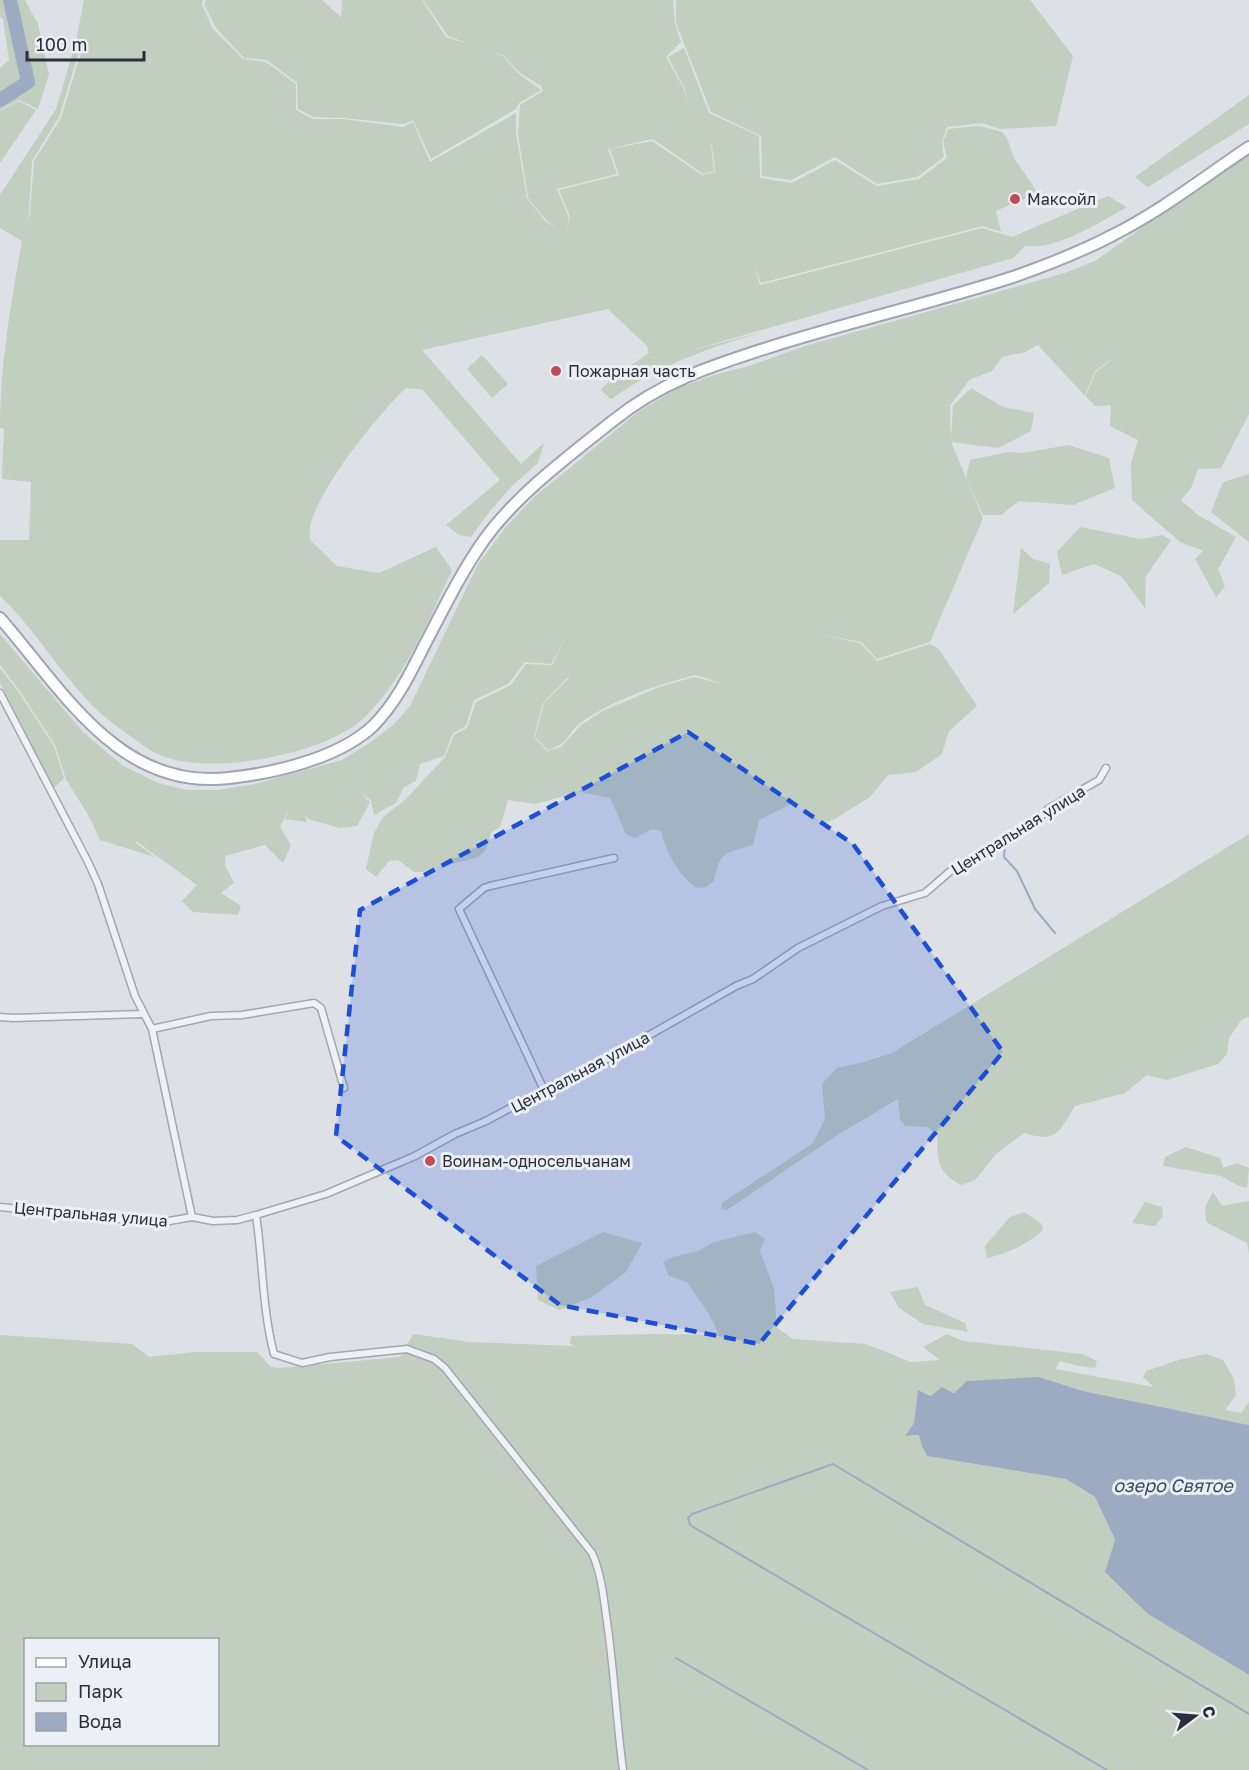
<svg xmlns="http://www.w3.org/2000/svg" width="1249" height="1770" viewBox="0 0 1249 1770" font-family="'Golos Text',sans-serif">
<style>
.green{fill:#c2cebf;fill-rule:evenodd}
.water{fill:#9cabc2}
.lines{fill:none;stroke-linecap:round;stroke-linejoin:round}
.stream{stroke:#9cabc2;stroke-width:2}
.river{stroke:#9cabc2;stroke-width:14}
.street-casing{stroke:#a3a7ae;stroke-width:9}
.primary-casing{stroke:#9ea4b0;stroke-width:14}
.street{stroke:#f0f1f4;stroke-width:6}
.primary{stroke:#fff;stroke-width:10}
.marked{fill:#1d4ed8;fill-opacity:0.2;stroke:#1d4ed8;stroke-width:4.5;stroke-dasharray:12 8;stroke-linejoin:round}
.poi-dot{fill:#be4f56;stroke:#eceff3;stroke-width:2}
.labels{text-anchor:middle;stroke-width:6;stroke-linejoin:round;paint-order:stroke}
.poi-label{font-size:16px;fill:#292e3a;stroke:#eceff3;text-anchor:start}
.street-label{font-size:16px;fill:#292e3a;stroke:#eceff3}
.water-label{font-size:18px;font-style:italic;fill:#374969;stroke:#eceff3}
</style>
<rect width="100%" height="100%" fill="#dde0e5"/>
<!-- green -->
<path class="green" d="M 0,0 L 25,0 L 38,24 L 49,74 L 38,109 L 19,100 L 0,110 L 0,68 L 9,60 L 3,19 L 0,17 Z
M 84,0 L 203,0 L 202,4 L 212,28 L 243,59 L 266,62 L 296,84 L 296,110 L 313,119 L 343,119 L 403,127 L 413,122 L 430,162 L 516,113 L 516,133 L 527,198 L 545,221 L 559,230 L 546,220 L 528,198 L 518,134 L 520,105 L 543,91 L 536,67 L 541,86 L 520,73 L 504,56 L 491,51 L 504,57 L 519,74 L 541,90 L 519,103 L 516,109 L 431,159 L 413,120 L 404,124 L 343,118 L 313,117 L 298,109 L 297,83 L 267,60 L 244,58 L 216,28 L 204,4 L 206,0 L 322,0 L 341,17 L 342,0 L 422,0 L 446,37 L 472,45 L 448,36 L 423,0 L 673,0 L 675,23 L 681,42 L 666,57 L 684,89 L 687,106 L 685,89 L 668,57 L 684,48 L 709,113 L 759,136 L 760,178 L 792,183 L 835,160 L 877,186 L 919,179 L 947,158 L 943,142 L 948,129 L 979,126 L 1002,132 L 1007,138 L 1014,158 L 1038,193 L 996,211 L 1001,232 L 983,226 L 761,283 L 754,265 L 760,285 L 982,228 L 1012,237 L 1108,196 L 1127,207 C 1098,223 1058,250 1025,246 L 1013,258 L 685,352 L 766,331 C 709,348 662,364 611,399 L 601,390 L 612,378 L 649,353 L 647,346 L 608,309 L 422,350 L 521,464 L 544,443 L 538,463 L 512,486 L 490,511 L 471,537 L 459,535 L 446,525 L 500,480 L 422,389 L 406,388 C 377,415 319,488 310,526 C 309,531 310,536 311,541 L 337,566 L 379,573 L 436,547 L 452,570 C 429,620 406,675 367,715 C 330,754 215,775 165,757 C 153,753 140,743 130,736 C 118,727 104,717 94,707 C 60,673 35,629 0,596 L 0,540 L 29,540 L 31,482 L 2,479 L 4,429 L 0,428 C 0,365 11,302 22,241 L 0,228 L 0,195 L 56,109 L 74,48 L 78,55 L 59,117 L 32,161 L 29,213 L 26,229 L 30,212 L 34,161 L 61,118 L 80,56 L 75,45 ZM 653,139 L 703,174 L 714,171 L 711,145 L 705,140 L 712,145 L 715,172 L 702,175 L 652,141 L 610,149 L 619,175 L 559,190 L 570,217 L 566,234 L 569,218 L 557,189 L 617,174 L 608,149 Z
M 676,0 L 1030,0 L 1073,56 L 1056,126 L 1000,129 L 982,123 L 947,127 L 942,142 L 944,157 L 917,177 L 877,184 L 835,157 L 791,180 L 762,176 L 761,136 L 711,112 L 676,23 Z
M 1249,95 L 1249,124 L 1148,187 L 1135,177 Z
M 19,101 L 36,110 L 0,163 L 0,111 Z
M 1249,152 L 1249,414 L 1221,468 L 1198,469 L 1191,488 L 1181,500 L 1198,515 L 1236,537 L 1218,569 L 1225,587 L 1216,597 L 1195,559 L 1203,551 L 1180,542 L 1132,500 L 1131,463 L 1138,440 L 1110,426 L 1111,405 L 1095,406 L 1086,396 L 1095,373 L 1121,352 L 1094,372 L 1085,396 L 1038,345 L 1025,352 L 1002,357 L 992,371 L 969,380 L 950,406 L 951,440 L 953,406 L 971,388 L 1003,407 L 1034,413 L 1031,431 L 998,448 L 951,442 L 983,518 L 930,642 L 877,659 L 861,642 L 818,634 L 860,643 L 877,661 L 929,644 L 938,648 L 977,706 L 949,731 L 942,754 L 916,772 L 888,775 L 870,797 L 835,819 L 825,822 L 816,820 L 793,803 L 759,820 L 753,845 C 725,854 720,850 714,881 L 706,887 L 696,888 C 678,874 666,853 661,831 L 652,829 L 635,838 L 626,834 L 610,798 L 580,792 L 535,804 L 508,800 L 500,827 L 492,832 L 485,851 L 478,857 L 423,872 L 414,872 L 398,860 L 389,861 L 376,877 L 366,869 L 374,833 L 383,817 L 406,799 L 445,757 L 454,735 L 467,728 L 476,702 L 511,685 L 526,664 L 552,665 L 565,639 L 551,664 L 525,662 L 508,684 L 474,700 L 466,726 L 453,733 L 444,756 L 420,764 L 416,781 L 404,787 L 396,803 L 374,815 L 371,800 L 361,794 L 370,802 L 357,826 L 340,828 L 308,819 L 305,815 L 307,822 L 285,819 L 291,804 L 280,827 L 291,845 L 283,863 L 265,845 L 225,856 L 225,865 L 234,883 L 221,893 L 241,906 L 238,915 L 193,912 L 182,901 L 197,885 L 136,841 L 136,843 L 155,857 L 100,840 L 91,820 L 66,779 L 55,745 L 19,690 L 0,665 L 0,634 L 83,732 L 122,765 L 158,783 L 186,790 L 218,790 L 255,784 L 342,760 L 371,742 L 394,724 L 410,706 L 478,564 L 506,527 L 533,498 L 638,412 L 680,387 L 714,375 L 749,366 L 805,346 L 1065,273 L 1095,261 ZM 695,675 L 727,685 L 694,677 L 659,687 L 603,711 L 581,725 L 561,747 L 547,751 L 534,737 L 543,703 L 569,676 L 569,678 L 544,703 L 535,737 L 548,750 C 570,743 565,736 579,724 C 611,700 657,685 695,675 Z
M 482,355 L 508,384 L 492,398 L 467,369 Z
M 1068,445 L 1109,458 L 1115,488 L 1073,505 L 1019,501 L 1001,515 L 983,515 L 966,477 L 970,460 L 1008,452 L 1024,453 Z
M 1249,474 L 1249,542 L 1211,512 L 1223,482 Z
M 1080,527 L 1141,539 L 1162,535 L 1171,540 L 1146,576 L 1145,608 L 1121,576 L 1094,564 L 1062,575 L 1057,552 Z
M 1021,548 L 1033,559 L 1050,564 L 1049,583 L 1013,614 Z
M 0,668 L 18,691 L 54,746 L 64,778 L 54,788 L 0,683 Z
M 1249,834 L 1249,1017 L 1241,1020 L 1229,1038 L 1227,1054 L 1218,1064 L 1167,1080 L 1147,1075 L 1125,1093 L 1075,1106 C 1058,1133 1057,1143 1024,1133 L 996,1154 L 975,1180 L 961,1185 C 936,1171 938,1161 937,1136 L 928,1127 L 905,1126 L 900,1120 L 898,1099 L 839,1134 L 727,1210 L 721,1209 L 722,1203 L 813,1143 L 825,1119 L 822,1084 L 837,1068 L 864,1062 L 892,1053 Z
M 1186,1147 L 1220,1158 L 1223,1168 L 1237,1163 L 1249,1168 L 1247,1188 L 1239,1186 L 1221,1176 L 1163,1166 L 1165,1157 Z
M 1213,1192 L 1222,1206 L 1249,1201 L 1249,1254 L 1247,1243 L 1206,1222 L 1205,1207 Z
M 1145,1202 L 1162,1207 L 1163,1216 L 1155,1226 L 1132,1223 Z
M 1024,1212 L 1042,1224 L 1043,1230 C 1027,1245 1008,1253 987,1258 L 985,1246 L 1010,1217 Z
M 603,1232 L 642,1243 L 626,1272 L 592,1297 L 559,1310 L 538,1300 L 536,1266 Z
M 755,1232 L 765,1239 L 760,1251 L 774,1288 L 777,1328 L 793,1339 L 866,1344 L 911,1362 L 940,1360 L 923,1347 L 947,1334 L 963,1341 L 1082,1354 L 1097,1361 L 1095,1368 L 1079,1366 L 1060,1361 L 1055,1369 L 1154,1387 L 1143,1377 L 1146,1371 L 1182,1359 L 1206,1354 L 1223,1360 L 1234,1379 L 1236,1395 L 1225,1410 L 1241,1413 L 1249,1402 L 1249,1425 L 1083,1391 L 1039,1377 L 932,1396 L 918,1390 L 914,1423 L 905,1436 L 920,1435 L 922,1446 L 928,1456 L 1066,1479 L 1095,1497 L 1148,1614 L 1249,1675 L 1249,1770 L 0,1770 L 0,1335 L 132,1344 L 149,1357 L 194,1352 L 257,1352 L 271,1367 L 279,1368 L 400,1357 L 413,1334 L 470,1342 L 575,1346 L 570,1344 L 571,1336 L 651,1334 L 719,1335 L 709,1314 L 687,1282 L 669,1276 L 663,1262 L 673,1257 L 698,1251 L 714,1242 ZM 26,1640 L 218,1640 L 218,1744 L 26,1744 Z
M 918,1287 L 925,1305 L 965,1323 L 968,1332 L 923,1324 L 899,1308 L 890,1292 Z"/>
<!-- water -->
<path class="water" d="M 1039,1377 L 1083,1391 L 1249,1425 L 1249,1675 L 1148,1614 L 1105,1572 L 1115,1540 L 1095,1497 L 1066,1479 L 927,1456 L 922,1446 L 919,1435 L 905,1436 L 914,1423 L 918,1390 L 931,1396 L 942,1387 L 954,1393 L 967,1381 Z"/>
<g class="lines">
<!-- stream -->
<path class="stream" d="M 1005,844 L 1004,857 L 1017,871 L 1035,909 L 1055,933
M 676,1658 L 868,1770
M 1107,1770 L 690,1525 L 688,1518 L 692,1514 L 833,1464 L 1249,1714"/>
<!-- river -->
<path class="river" d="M 0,100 L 28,82 L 10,0"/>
<!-- street casing -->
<g class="street-casing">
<path id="street" d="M 0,693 L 88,862 L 98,884 L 135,996 L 152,1029 L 192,1217
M 0,1017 L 13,1018 L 142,1014
M 152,1029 L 211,1016 L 242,1015 L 314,1003 L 321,1008 L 344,1088
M 544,1090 L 459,909 L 484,888 L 490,886 L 614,858
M 0,1207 L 158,1223 L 192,1217 L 213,1221 L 237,1220 L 256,1215 L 326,1194 L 415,1156 L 455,1134 L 486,1121 L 544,1090 L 593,1067 L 736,986 L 753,979 L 798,948 L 882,906 L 925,893 L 954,868 L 987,853 L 1038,819 L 1048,809 L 1099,780 L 1106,768
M 256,1215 C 263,1262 262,1308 274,1354 L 302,1363 L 330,1357 L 407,1349 L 434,1359 L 445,1368 L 592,1553 C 601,1573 603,1593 606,1615 C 614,1666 616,1718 623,1770"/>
</g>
<!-- primary casing -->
<g class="primary-casing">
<path id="primary" d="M 0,618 C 63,690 119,791 229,778 C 275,773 339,758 373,726 C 395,704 409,676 423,648 C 442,612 460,574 484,540 C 517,494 570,455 614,420 C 661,382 711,366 767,348 C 848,322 932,303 1013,277 C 1047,265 1081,252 1113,235 C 1161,211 1204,177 1249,147"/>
</g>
<!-- street -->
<use href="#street" class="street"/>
<!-- primary -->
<use href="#primary" class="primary"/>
</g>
<!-- marked area -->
<path class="marked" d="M 688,732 L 853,844 L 1003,1052 L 759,1344 L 560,1305 L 336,1136 L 360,910 Z"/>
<!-- markers -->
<g class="poi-dot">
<circle cx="1015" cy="199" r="6"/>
<circle cx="556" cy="371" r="6"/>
<circle cx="430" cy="1161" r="6"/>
</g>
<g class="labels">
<!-- poi labels -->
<g class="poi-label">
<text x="1027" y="205">Максойл</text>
<text x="568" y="377">Пожарная часть</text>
<text x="442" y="1167">Воинам-односельчанам</text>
</g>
<!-- street labels -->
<g class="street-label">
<text transform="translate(1018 830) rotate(-32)" y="6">Центральная улица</text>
<text transform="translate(580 1072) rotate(-28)" y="6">Центральная улица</text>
<text transform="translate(91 1214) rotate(5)" y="6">Центральная улица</text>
</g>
<!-- water labels -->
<g class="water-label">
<text x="1173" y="1492">озеро Святое</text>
</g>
</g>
<!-- legend -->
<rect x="24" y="1638" width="195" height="108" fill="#eceff3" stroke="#9ea2a9" stroke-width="1.5"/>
<rect x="36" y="1658" width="30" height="9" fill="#ffffff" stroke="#9ea2a9" stroke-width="1.5"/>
<text x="78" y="1668" font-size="18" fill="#292e3a">Улица</text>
<rect x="36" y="1683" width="30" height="18" fill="#c2cebf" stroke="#9ea2a9" stroke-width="1.5"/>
<text x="78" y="1698" font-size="18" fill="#292e3a">Парк</text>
<rect x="36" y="1713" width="30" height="18" fill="#9cabc2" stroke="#9ea2a9" stroke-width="1.5"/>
<text x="78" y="1728" font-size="18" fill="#292e3a">Вода</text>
<!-- north arrow -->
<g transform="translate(1195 1716) rotate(74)" stroke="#eceff3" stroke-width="4.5" paint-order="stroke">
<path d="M0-4.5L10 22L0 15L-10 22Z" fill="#292e3a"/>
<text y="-9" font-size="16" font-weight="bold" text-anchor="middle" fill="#292e3a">С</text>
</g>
<!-- scale -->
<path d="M27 51v9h117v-9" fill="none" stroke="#292e3a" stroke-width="3"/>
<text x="36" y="51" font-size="18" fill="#292e3a" stroke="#eceff3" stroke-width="4.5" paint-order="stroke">100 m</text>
</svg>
